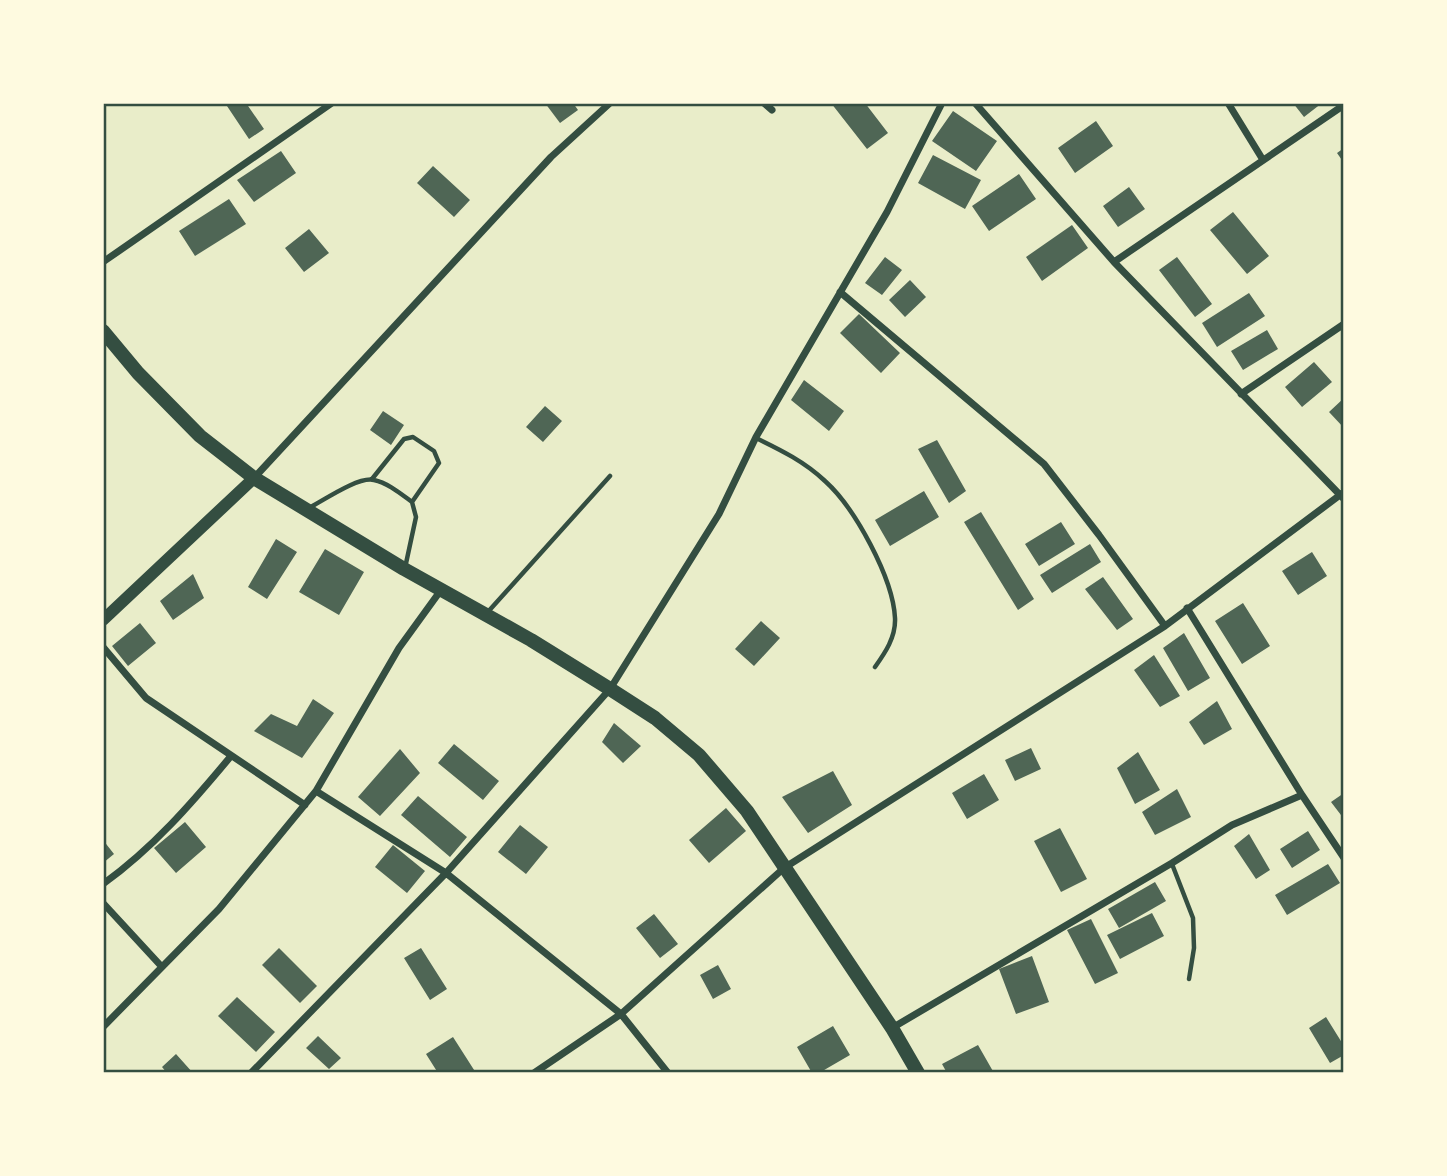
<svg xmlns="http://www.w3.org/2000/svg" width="1447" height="1176" viewBox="0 0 1447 1176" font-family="'Roboto Serif',serif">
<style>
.building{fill:#4f6655}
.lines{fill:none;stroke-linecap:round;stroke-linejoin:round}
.service{stroke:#344e41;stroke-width:4.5}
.minor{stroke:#344e41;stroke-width:7}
.tertiary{stroke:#344e41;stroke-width:12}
.secondary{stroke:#344e41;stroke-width:14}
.neatline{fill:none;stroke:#344e41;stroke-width:2.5}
</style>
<rect width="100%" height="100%" fill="#e9edc9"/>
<!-- building -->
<path class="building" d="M 225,103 L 246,103 L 264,129 L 249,139 Z
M 545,103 L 573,103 L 578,110 L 560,123 Z
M 831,103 L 865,103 L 888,133 L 867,149 Z
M 1293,103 L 1322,103 L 1304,117 Z
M 953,111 L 997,141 L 976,171 L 932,141 Z
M 1096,121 L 1113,146 L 1075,173 L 1058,148 Z
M 1344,148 L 1344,163 L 1337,153 Z
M 281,151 L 296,173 L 254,202 L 237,180 Z
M 933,155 L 981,180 L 965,209 L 918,183 Z
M 433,166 L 470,200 L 454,217 L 417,183 Z
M 1019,174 L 1036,199 L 989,231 L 972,206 Z
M 1129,187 L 1145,209 L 1118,227 L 1103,206 Z
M 229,199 L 246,224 L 195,256 L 179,231 Z
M 1233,212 L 1269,256 L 1247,274 L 1210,230 Z
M 1072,225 L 1088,248 L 1042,281 L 1026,257 Z
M 309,229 L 329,253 L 304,272 L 285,248 Z
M 885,257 L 902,270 L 882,295 L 865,283 Z
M 1177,257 L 1212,304 L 1195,317 L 1159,270 Z
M 910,280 L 926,297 L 905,317 L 889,300 Z
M 1249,293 L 1265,316 L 1217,347 L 1202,323 Z
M 859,314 L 900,353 L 881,373 L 840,333 Z
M 1267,330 L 1278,349 L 1243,370 L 1231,351 Z
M 1314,362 L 1332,382 L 1302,407 L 1285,387 Z
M 804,380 L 844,411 L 829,431 L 791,400 Z
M 1344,398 L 1344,428 L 1329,412 Z
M 545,406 L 562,421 L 543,442 L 526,427 Z
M 383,411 L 404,425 L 391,445 L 370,430 Z
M 937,440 L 966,491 L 949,503 L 918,449 Z
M 924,491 L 939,517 L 890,546 L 875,520 Z
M 981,512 L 1034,599 L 1018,610 L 964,522 Z
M 1061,522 L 1075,544 L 1039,566 L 1025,544 Z
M 276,539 L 297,552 L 267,599 L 248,587 Z
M 1090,544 L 1101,562 L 1052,593 L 1040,575 Z
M 325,549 L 364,572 L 339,615 L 299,592 Z
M 1312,552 L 1327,576 L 1298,595 L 1282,571 Z
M 193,574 L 204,598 L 173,620 L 160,601 Z
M 1103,577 L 1133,619 L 1117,630 L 1085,589 Z
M 1243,603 L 1270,646 L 1242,664 L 1215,621 Z
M 761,621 L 780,638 L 754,666 L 735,649 Z
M 140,623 L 156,643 L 128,666 L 112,646 Z
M 1184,633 L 1210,678 L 1188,691 L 1163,648 Z
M 1154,655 L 1180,696 L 1160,707 L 1134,670 Z
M 313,699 L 334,713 L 302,758 L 254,731 L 271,714 L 297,726 Z
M 1217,701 L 1232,729 L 1204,745 L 1189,722 Z
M 614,723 L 641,746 L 623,763 L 602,742 Z
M 454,744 L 499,781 L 483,800 L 438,763 Z
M 1031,748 L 1041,769 L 1015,781 L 1005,760 Z
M 400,749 L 420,773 L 380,816 L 358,797 Z
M 1138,752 L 1160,790 L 1135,804 L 1117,768 Z
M 833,771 L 852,805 L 808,833 L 782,797 Z
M 984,774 L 999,800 L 967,819 L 952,793 Z
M 1177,789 L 1191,817 L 1155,835 L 1142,812 Z
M 1344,793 L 1344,819 L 1331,802 Z
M 418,796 L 467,837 L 450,857 L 401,815 Z
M 726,808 L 746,831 L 709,863 L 689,840 Z
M 185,822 L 206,847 L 176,873 L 154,848 Z
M 520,825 L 548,847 L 526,874 L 498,852 Z
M 1060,828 L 1087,879 L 1061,892 L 1034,841 Z
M 1308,831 L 1320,850 L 1292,868 L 1280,849 Z
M 1249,834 L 1270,870 L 1256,879 L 1234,846 Z
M 103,840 L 114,854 L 103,863 Z
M 393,845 L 425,871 L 407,893 L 375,867 Z
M 1328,864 L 1340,883 L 1287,915 L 1275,895 Z
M 1155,882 L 1166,901 L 1119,928 L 1108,909 Z
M 1152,913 L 1164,936 L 1120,959 L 1107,935 Z
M 654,914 L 678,944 L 660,958 L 636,928 Z
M 1091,919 L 1118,973 L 1095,984 L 1067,930 Z
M 279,948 L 317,986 L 300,1003 L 262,965 Z
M 421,948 L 447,989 L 430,1000 L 404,958 Z
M 1032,956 L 1049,1002 L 1016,1014 L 999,969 Z
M 718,965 L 731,989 L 713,999 L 700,975 Z
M 237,997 L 275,1032 L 256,1052 L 218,1016 Z
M 1326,1017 L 1344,1046 L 1344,1055 L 1330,1063 L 1309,1028 Z
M 833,1026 L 850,1055 L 819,1073 L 812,1073 L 797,1047 Z
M 318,1036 L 341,1058 L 329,1069 L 306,1048 Z
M 453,1037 L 476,1073 L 438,1073 L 426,1054 Z
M 978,1045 L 994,1073 L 947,1073 L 942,1064 Z
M 176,1054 L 193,1073 L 167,1073 L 162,1067 Z"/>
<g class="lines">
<!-- service -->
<path class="service" d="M 756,438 C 781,450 805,462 825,481 C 855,508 893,578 895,618 C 896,637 885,653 875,667
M 372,479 L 404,439 L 413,437 L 434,451 L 439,463 L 412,502
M 309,508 C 324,500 359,476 374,480 C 388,483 401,494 412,502 L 416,517 L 405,568
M 486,614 L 610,476
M 1172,864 L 1193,918 L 1194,948 L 1189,979"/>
<!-- minor -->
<path class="minor" d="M 764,103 L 772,110
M 975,103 L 1114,262 L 1344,499
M 1228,103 L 1263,160
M 103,262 L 332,103
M 1114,262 L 1344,105
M 840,292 L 1044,464 L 1099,535 L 1165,626
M 1241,394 L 1344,324
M 254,478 L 551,157 L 610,103
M 1187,608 L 1302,795 L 1344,858
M 103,647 L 146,698 L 305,805
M 316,791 L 446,873 L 621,1014 L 668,1073
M 103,884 C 153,848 192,803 231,756
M 103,903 L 162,967
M 103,1027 L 219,909 L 316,791 L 399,648 L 441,590
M 892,1028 L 1172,863 L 1232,825 L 1302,795
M 251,1073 L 446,873 L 610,689 L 719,514 L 756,437 L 887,212 L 942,103
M 534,1073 L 621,1014 L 784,868 L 1165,626 L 1344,492"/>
<!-- tertiary -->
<path class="tertiary" d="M 103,620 L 254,478"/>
<!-- secondary -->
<path class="secondary" d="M 103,331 L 138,373 L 200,436 L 254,478 L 404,569 L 531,640 L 610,689 L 655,718 L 699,755 L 747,811 L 892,1028 L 918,1073"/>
</g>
<!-- border -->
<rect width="1447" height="1176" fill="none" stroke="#fefae0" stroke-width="210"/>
<rect x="105" y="105" width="1237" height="966" class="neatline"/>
</svg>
